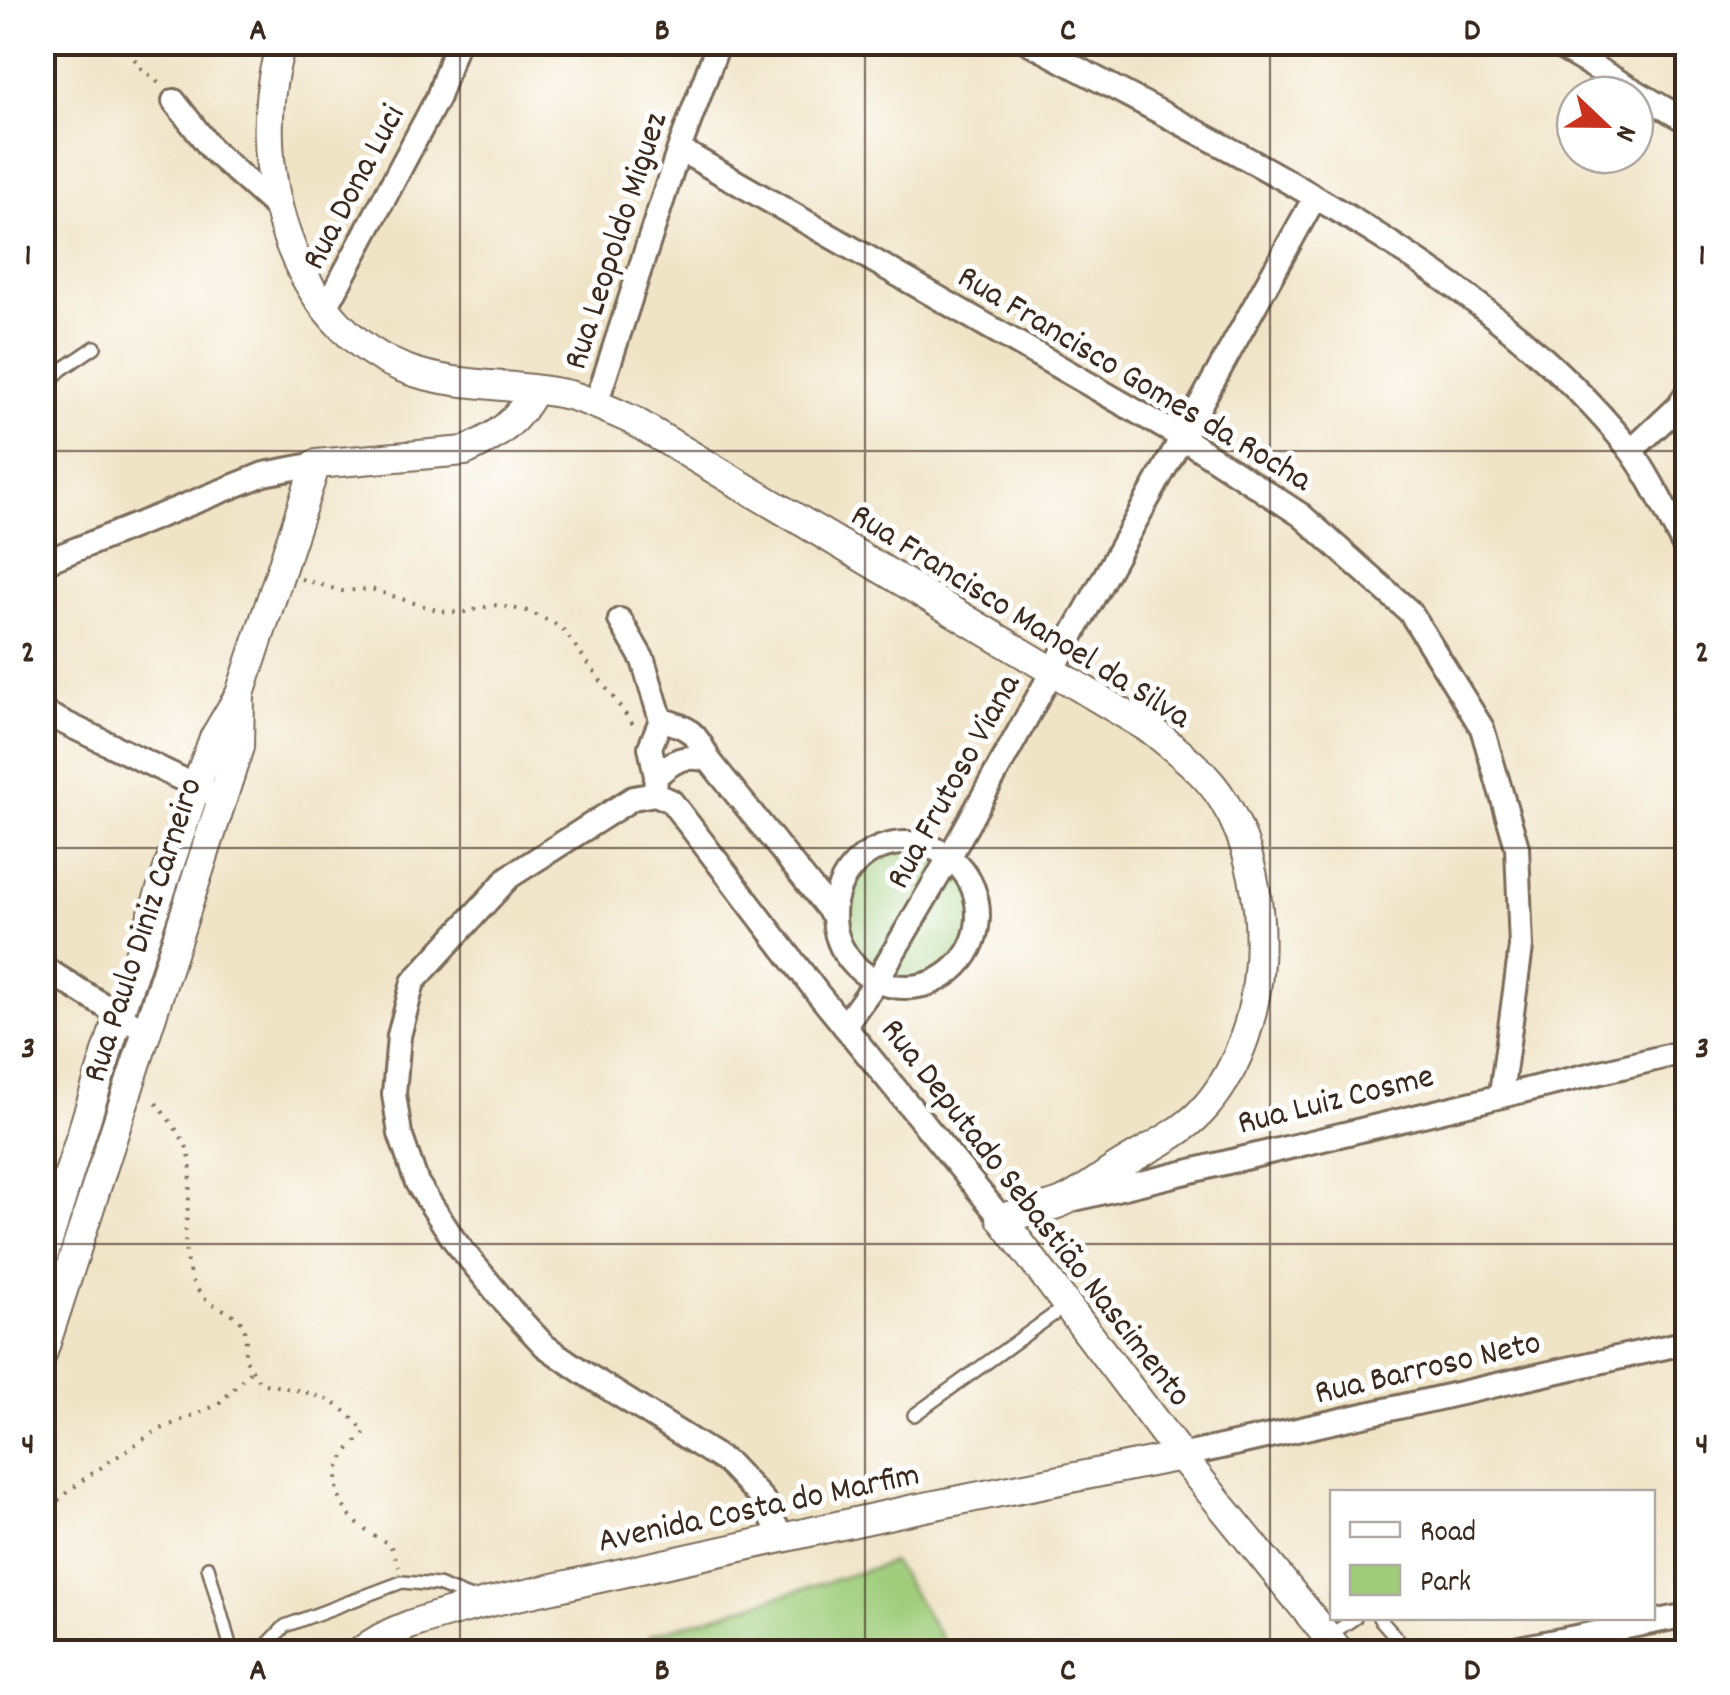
<svg xmlns="http://www.w3.org/2000/svg" width="1730" height="1695" viewBox="0 0 1730 1695" font-family="Dekko,sans-serif">
<style>
.green{fill:#9ecc79;stroke:#6c7b4c;stroke-width:2.5}
.lines{fill:none;stroke-linecap:round;stroke-linejoin:round}
.service-casing{stroke:#7a6b59;stroke-width:16}
.minor-casing{stroke:#7a6b59;stroke-width:28}
.tertiary-casing{stroke:#7a6b59;stroke-width:32}
.path{stroke:#7a6b59;stroke-width:4;stroke-dasharray:2.5 8;stroke-linecap:butt}
.service{stroke:#fff;stroke-width:11}
.minor{stroke:#fff;stroke-width:22}
.tertiary{stroke:#fff;stroke-width:28}
.grid{fill:none;stroke:#3b2a1e;stroke-width:2.5;stroke-opacity:0.55}
.labels{text-anchor:middle;stroke-width:10;stroke-linejoin:round;paint-order:stroke}
.street-label{font-size:35px;fill:#3b2a1e;stroke:#fff}
.neatline{fill:none;stroke:#3b2a1e;stroke-width:4}
.grid-label{font-size:32px;text-anchor:middle;font-weight:bold;fill:#3b2a1e}
</style>
<rect width="100%" height="100%" fill="#fff"/>
<filter id="ink" filterUnits="userSpaceOnUse"><feTurbulence type="fractalNoise" baseFrequency=".01" numOctaves="2"/><feDisplacementMap in="SourceGraphic" scale="20" xChannelSelector="R" yChannelSelector="G"/><feConvolveMatrix kernelMatrix="1 2 1 2 8 2 1 2 1" color-interpolation-filters="sRGB"/></filter>
<filter id="wash" filterUnits="userSpaceOnUse"><feTurbulence type="fractalNoise" baseFrequency=".0048" numOctaves="4" result="noise"/><feDisplacementMap in="SourceGraphic" scale="40" xChannelSelector="R" yChannelSelector="G"/><feGaussianBlur stdDeviation="2.25" result="paint"/><feColorMatrix in="noise" values="0 0 0 0 0 0 0 0 0 0 0 0 0 0 0 0 0 1.4 0 .05"/><feComposite in="paint" operator="in"/></filter>
<g filter="url(#wash)">
<rect width="100%" height="100%" fill="#f0e4c7"/>
<!-- green -->
<path class="green" d="M834 915a72 72 0 1 1 144 0a72 72 0 1 1-144 0Z
M 893,1562 L 951,1652 L 655,1652 L 650,1635 Z"/>
</g>
<g filter="url(#ink)">
<g class="lines">
<!-- service casing -->
<g class="service-casing">
<path id="service" d="M 42,389 L 61,370 L 95,347
M 914,1415 L 1067,1305
M 208,1567 L 232,1652
M 1379,1618 L 1409,1652
M 1330,1635 L 1355,1618
M 241,1652 L 263,1649 L 285,1626 L 402,1582 L 438,1585 L 476,1600"/>
</g>
<!-- minor casing -->
<g class="minor-casing">
<path id="minor" d="M 1028,42 C 1232,153 1481,264 1628,447 C 1652,478 1669,519 1688,553
M 1551,42 L 1688,122
M 174,101 L 212,150 L 277,208
M 679,149 L 1181,437 L 1301,515 L 1410,612 L 1482,728 L 1517,847 L 1521,947 L 1501,1094
M 327,306 L 438,97 L 457,42
M 596,404 L 679,149 L 719,42
M 1631,451 L 1679,406 L 1688,391
M 42,563 L 264,474 L 316,464
M 620,620 L 643,660 L 661,720 C 689,726 697,734 709,760 L 834,916
M 42,712 L 221,798
M 656,776 L 650,747 L 661,720
M 655,794 L 656,776 C 674,760 684,754 709,760
M834 915a72 72 0 1 1 144 0a72 72 0 1 1-144 0Z
M 42,967 L 145,1031
M 844,1026 L 876,982 L 950,856 L 1315,197
M 1079,1198 L 1688,1051
M 1181,1456 L 1688,1342
M 782,1538 L 763,1500 L 729,1464 L 584,1373 L 545,1346 L 512,1311 L 454,1240 L 417,1183 L 400,1134 L 394,1094 L 399,1036 L 413,982 L 509,877 L 633,798 L 655,794 L 671,801 L 819,995 L 1001,1218
M 1499,1652 L 1688,1615"/>
</g>
<!-- tertiary casing -->
<g class="tertiary-casing">
<path id="tertiary" d="M 282,42 C 244,156 288,330 411,371 C 462,388 517,383 569,395 C 591,401 612,411 632,420 L 1153,731 C 1177,751 1206,772 1223,800 C 1277,885 1273,1038 1200,1113 C 1179,1135 1144,1150 1118,1167 C 1100,1178 1080,1195 1060,1203 C 1042,1210 1020,1213 1001,1218 L 1181,1456 L 1340,1652
M 42,1260 L 119,1014 L 196,786 L 214,738 L 240,694 L 316,464 L 465,451 C 496,437 519,421 534,390
M 42,1355 L 239,747 L 240,696
M 360,1652 C 394,1624 443,1615 485,1603 L 910,1510 L 1181,1456"/>
</g>
<!-- path -->
<path class="path" d="M 122,42 L 141,68 L 162,86
M 42,53 L 54,42
M 301,579 L 342,591 L 371,589 L 439,611 L 461,613 L 494,605 L 528,611 L 561,627 L 635,727
M 156,1103 C 166,1117 180,1132 187,1148 C 201,1184 170,1244 196,1287 C 215,1320 255,1302 244,1356 L 260,1383 C 305,1392 337,1393 365,1433 C 356,1443 344,1452 340,1465 C 327,1503 359,1531 390,1544 L 399,1567
M 42,1514 L 84,1479 L 154,1432 L 219,1404 L 252,1369"/>
<!-- service -->
<use href="#service" class="service"/>
<!-- minor -->
<use href="#minor" class="minor"/>
<!-- tertiary -->
<use href="#tertiary" class="tertiary"/>
</g>
</g>
<!-- grid -->
<path class="grid" d="M 460,42 L 460,1652M 865,42 L 865,1652M 1270,42 L 1270,1652M 42,451 L 1688,451M 42,848 L 1688,848M 42,1244 L 1688,1244"/>
<g class="labels">
<!-- street labels -->
<g class="street-label">
<text transform="translate(351 186) rotate(-62)" y="12">Rua Dona Luci</text>
<text transform="translate(613 240) rotate(-72)" y="12">Rua Leopoldo Miguez</text>
<text transform="translate(1136 376) rotate(31)" y="12">Rua Francisco Gomes da Rocha</text>
<text transform="translate(1022 614) rotate(32)" y="12">Rua Francisco Manoel da Silva</text>
<text transform="translate(951 780) rotate(-61)" y="12">Rua Frutoso Viana</text>
<text transform="translate(140 929) rotate(-72)" y="12">Rua Paulo Diniz Carneiro</text>
<text transform="translate(1335 1097) rotate(-14)" y="12">Rua Luiz Cosme</text>
<text transform="translate(1038 1211) rotate(52)" y="12">Rua Deputado Sebastião Nascimento</text>
<text transform="translate(1427 1365) rotate(-13)" y="12">Rua Barroso Neto</text>
<text transform="translate(758 1505) rotate(-12)" y="12">Avenida Costa do Marfim</text>
</g>
</g>
<!-- margin -->
<rect width="1730" height="1695" fill="none" stroke="#fff" stroke-width="110"/>
<!-- legend -->
<rect x="1330" y="1490" width="325" height="130" fill="#ffffff" stroke="#b1aaa5" stroke-width="2.5"/>
<rect x="1350" y="1522" width="50" height="15" fill="#ffffff" stroke="#b1aaa5" stroke-width="2.5"/>
<text x="1420" y="1540" font-size="30" fill="#3b2a1e">Road</text>
<rect x="1350" y="1565" width="50" height="30" fill="#9ecc79" stroke="#b1aaa5" stroke-width="2.5"/>
<text x="1420" y="1590" font-size="30" fill="#3b2a1e">Park</text>
<!-- north arrow -->
<g transform="translate(1605 125) rotate(112)"><circle r="48" fill="#ffffff" stroke="#b1aaa5" stroke-width="2.5"/>
<path d="M0-8L18 38L0 25L-18 38Z" fill="#c8321e"/>
<text y="-15" font-size="28" font-weight="bold" text-anchor="middle" fill="#3b2a1e">N</text>
</g>
<rect x="55" y="55" width="1620" height="1585" class="neatline"/>
<g class="grid-label">
<text x="258" y="39">A</text>
<text x="662" y="39">B</text>
<text x="1068" y="39">C</text>
<text x="1472" y="39">D</text>
<text x="28" y="264">1</text>
<text x="1702" y="264">1</text>
<text x="28" y="661">2</text>
<text x="1702" y="661">2</text>
<text x="28" y="1057">3</text>
<text x="1702" y="1057">3</text>
<text x="28" y="1453">4</text>
<text x="1702" y="1453">4</text>
<text x="258" y="1679">A</text>
<text x="662" y="1679">B</text>
<text x="1068" y="1679">C</text>
<text x="1472" y="1679">D</text>
</g>
</svg>
